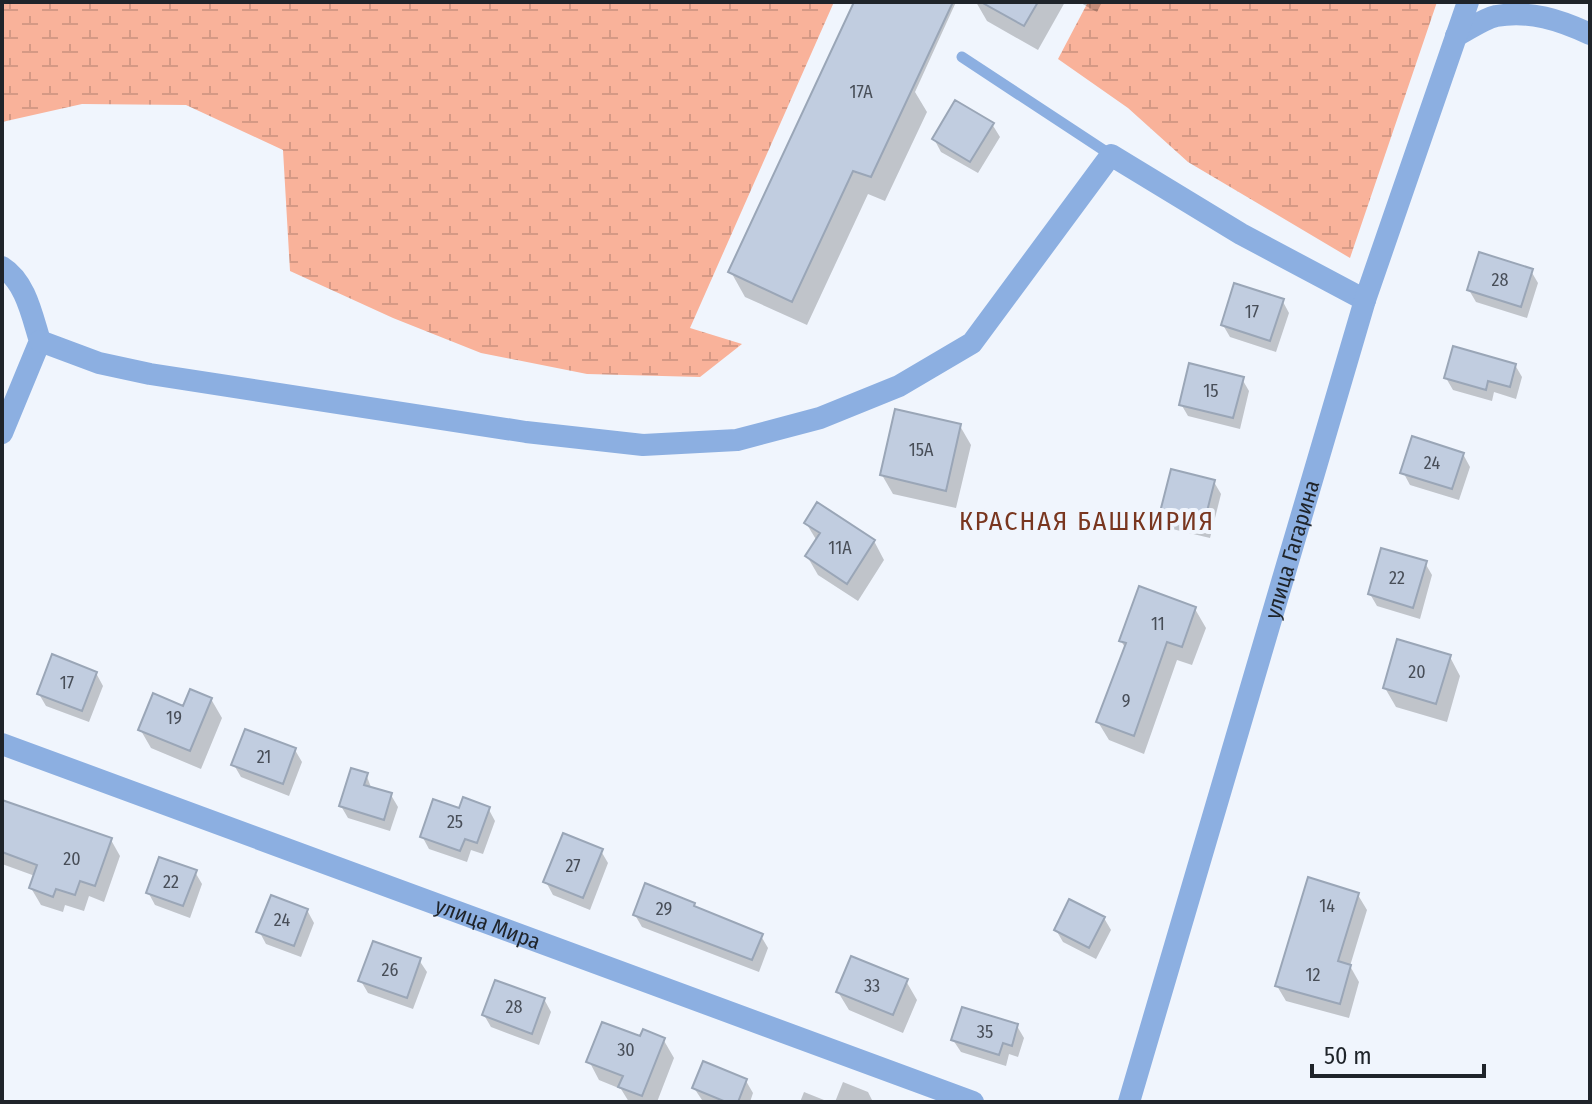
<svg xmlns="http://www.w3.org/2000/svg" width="1592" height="1104" viewBox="0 0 1592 1104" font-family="'Fira Sans Condensed',sans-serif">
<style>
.wetland{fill:url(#wetland-marsh)}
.shadow{fill:#0003}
.building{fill:#c1cde0;stroke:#9aa6b7;stroke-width:2}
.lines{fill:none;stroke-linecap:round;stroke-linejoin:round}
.service{stroke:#8cafe1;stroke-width:11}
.minor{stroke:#8cafe1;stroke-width:22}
.labels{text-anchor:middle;stroke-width:8;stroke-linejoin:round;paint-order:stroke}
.number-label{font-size:18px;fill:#484e58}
.street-label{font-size:22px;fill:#1f242a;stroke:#f0f5fd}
.quarter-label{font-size:26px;letter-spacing:2px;fill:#79361f;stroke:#f0f5fd}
</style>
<defs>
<pattern id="wetland-marsh" width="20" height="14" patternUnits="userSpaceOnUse" patternTransform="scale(2)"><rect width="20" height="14" fill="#f9b29a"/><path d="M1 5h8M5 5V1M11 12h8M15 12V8" fill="none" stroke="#d59985"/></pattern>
</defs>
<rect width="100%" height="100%" fill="#f0f5fd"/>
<!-- wetland -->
<path class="wetland" d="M 2,2 L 834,2 L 690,328 L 742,344 L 700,377 L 587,374 L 481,353 L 393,318 L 290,271 L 283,150 L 186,105 L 82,104 L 2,122 Z
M 1088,2 L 1437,2 L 1350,258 L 1188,162 L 1128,108 L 1058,59 Z"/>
<!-- shadow -->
<path class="shadow" d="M 858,2 L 956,2 L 915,92 L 927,112 L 885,201 L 868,194 L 807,325 L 745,297 L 731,272 Z
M 976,2 L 1065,2 L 1038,50 L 987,21 Z
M 1079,2 L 1102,2 L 1097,12 Z
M 992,124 L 1000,137 L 978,173 L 941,152 L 934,139 Z
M 1531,271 L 1538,283 L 1527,318 L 1476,302 L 1469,290 Z
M 1282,300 L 1289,313 L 1276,352 L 1230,337 L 1223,325 Z
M 1515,365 L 1522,377 L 1516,399 L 1494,392 L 1492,401 L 1453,390 L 1446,378 Z
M 1242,379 L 1249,391 L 1240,429 L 1188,416 L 1181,404 Z
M 960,426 L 971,445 L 956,508 L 893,494 L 882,475 Z
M 1463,454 L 1470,467 L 1459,500 L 1410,485 L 1403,472 Z
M 1214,482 L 1221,494 L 1210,538 L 1168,528 L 1161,516 Z
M 806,523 L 874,541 L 884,560 L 858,601 L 818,575 L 807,556 L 817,541 Z
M 1425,563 L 1432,575 L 1420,619 L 1377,606 L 1370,594 Z
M 1195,609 L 1206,628 L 1192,665 L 1177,660 L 1144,754 L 1109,740 L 1098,722 L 1126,649 L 1121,641 Z
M 1450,657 L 1460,676 L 1447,722 L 1396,707 L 1385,688 Z
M 96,673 L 103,686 L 89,722 L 46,706 L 39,694 Z
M 211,699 L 222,718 L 201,769 L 151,748 L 140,729 L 184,708 Z
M 295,750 L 302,762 L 289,796 L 241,777 L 234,765 Z
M 366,774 L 372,790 L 391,795 L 398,807 L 390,831 L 348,818 L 341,806 Z
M 2,802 L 111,840 L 120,856 L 104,902 L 89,896 L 84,911 L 65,905 L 63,912 L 41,905 L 31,888 L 35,876 L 2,864 Z
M 488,808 L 495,821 L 483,854 L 471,850 L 467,862 L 429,849 L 422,836 L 460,810 Z
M 601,851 L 608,863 L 590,910 L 553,895 L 546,882 Z
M 195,872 L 202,884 L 190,918 L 155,905 L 148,892 Z
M 1358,895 L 1367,910 L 1350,966 L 1359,982 L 1349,1018 L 1286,1001 L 1277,986 Z
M 694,904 L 697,910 L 761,936 L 768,948 L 759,972 L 642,927 L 635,915 Z
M 307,910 L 314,923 L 301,957 L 266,944 L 259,931 Z
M 1104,918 L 1111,930 L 1096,959 L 1063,942 L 1056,930 Z
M 419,960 L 427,972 L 413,1009 L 368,993 L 361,981 Z
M 906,981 L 917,1000 L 903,1033 L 849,1010 L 838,992 Z
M 544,999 L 551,1012 L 539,1045 L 491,1027 L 484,1015 Z
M 1017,1026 L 1024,1038 L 1018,1057 L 1009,1054 L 1006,1066 L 961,1052 L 953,1040 Z
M 641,1039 L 663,1039 L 674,1058 L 657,1102 L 629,1102 L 621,1089 L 599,1080 L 589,1061 Z
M 746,1081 L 753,1093 L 750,1102 L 705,1102 L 702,1100 L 694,1088 Z
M 843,1082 L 868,1092 L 873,1102 L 835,1102 Z
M 804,1092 L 829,1102 L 800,1102 Z"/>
<!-- building -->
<path class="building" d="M 854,2 L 953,2 L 871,177 L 853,171 L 792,302 L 728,272 Z
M 981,2 L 1038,2 L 1024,26 Z
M 955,100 L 994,123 L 970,162 L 932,139 Z
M 1479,252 L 1533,269 L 1521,307 L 1467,290 Z
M 1234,283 L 1284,299 L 1270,341 L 1221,325 Z
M 1453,346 L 1516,364 L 1510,387 L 1488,381 L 1486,390 L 1444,378 Z
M 1189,363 L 1244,377 L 1233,418 L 1179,405 Z
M 895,409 L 961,424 L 946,491 L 880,475 Z
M 1412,436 L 1464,453 L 1452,489 L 1400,473 Z
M 1171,469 L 1215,480 L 1203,527 L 1159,516 Z
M 817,502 L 875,540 L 847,584 L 805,556 L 820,533 L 804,523 Z
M 1381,548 L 1427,561 L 1413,608 L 1368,594 Z
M 1139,586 L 1196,607 L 1182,647 L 1167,642 L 1134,736 L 1096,722 L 1126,643 L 1119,641 Z
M 1397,639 L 1451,655 L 1436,704 L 1383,688 Z
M 52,654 L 97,672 L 82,711 L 37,694 Z
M 190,689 L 212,698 L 190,751 L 138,730 L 153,693 L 183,706 Z
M 245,729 L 296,748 L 283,784 L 231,765 Z
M 351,768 L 368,773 L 364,785 L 392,793 L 384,820 L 339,806 Z
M 463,797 L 490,807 L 477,843 L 465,839 L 460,851 L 420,837 L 433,799 L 459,808 Z
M 2,800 L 112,838 L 95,886 L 80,881 L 75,895 L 56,889 L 53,897 L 29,888 L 37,865 L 2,852 Z
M 563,833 L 603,849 L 583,898 L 543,882 Z
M 159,857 L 197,870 L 183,906 L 146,893 Z
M 1308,877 L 1359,893 L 1338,961 L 1351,965 L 1340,1004 L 1275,986 Z
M 645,883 L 695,903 L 694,906 L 763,934 L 752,960 L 633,915 Z
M 271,895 L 308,909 L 294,946 L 256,932 Z
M 1069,899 L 1105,917 L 1089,948 L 1054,930 Z
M 373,941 L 421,958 L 407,998 L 358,981 Z
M 851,956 L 908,979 L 893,1015 L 836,992 Z
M 495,980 L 545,998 L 532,1034 L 482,1015 Z
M 962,1007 L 1018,1024 L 1012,1046 L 1003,1043 L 999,1055 L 951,1040 Z
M 602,1022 L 640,1036 L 643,1029 L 665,1038 L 642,1096 L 618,1087 L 623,1076 L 586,1062 Z
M 703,1061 L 747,1079 L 738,1102 L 726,1102 L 692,1088 Z"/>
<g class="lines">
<!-- service -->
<path class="service" d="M 962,57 L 1111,155"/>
<!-- minor -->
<g class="minor">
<path d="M 1456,36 C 1468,30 1483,19 1496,16 C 1530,10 1560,20 1590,34"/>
<path d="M 2,267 C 26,282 32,316 40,341 L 2,433"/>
<path d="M 40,341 L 99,363 L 150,374 L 526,432 L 643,445 L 737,440 L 820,418 L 899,386 L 972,343 L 1111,155 L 1241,234 L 1365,300"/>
<path id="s1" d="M 2,744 L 973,1102"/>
<path id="s2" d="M 1129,1102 L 1365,300 L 1468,2"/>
</g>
</g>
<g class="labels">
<!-- number labels -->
<g class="number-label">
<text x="861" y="98">17А</text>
<text x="1500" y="286">28</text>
<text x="1252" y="318">17</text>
<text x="1211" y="397">15</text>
<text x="921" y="456">15А</text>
<text x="1432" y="469">24</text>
<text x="840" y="554">11А</text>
<text x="1397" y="584">22</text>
<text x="1158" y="630">11</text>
<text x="1417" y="678">20</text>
<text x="67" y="689">17</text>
<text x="1126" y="707">9</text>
<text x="174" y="724">19</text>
<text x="264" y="763">21</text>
<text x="455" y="828">25</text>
<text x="72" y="865">20</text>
<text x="573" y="872">27</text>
<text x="171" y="888">22</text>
<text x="1327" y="912">14</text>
<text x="664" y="915">29</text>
<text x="282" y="926">24</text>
<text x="390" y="976">26</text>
<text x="1313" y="981">12</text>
<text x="872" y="992">33</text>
<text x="514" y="1013">28</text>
<text x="985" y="1038">35</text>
<text x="626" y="1056">30</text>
</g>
<!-- street labels -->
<g class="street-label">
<text dy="8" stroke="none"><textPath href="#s2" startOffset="576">улица Гагарина</textPath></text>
<text dy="8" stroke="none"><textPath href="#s1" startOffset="518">улица Мира</textPath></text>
</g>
<!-- quarter labels -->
<g class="quarter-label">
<text x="1087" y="530">КРАСНАЯ БАШКИРИЯ</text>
</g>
</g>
<!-- border -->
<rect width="1592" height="1104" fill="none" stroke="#1f242a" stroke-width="8"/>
<!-- scale -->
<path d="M1312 1064v12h172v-12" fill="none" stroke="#1f242a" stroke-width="4"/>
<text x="1324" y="1064" font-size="24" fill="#1f242a" stroke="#f0f5fd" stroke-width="6" paint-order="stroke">50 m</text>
</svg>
